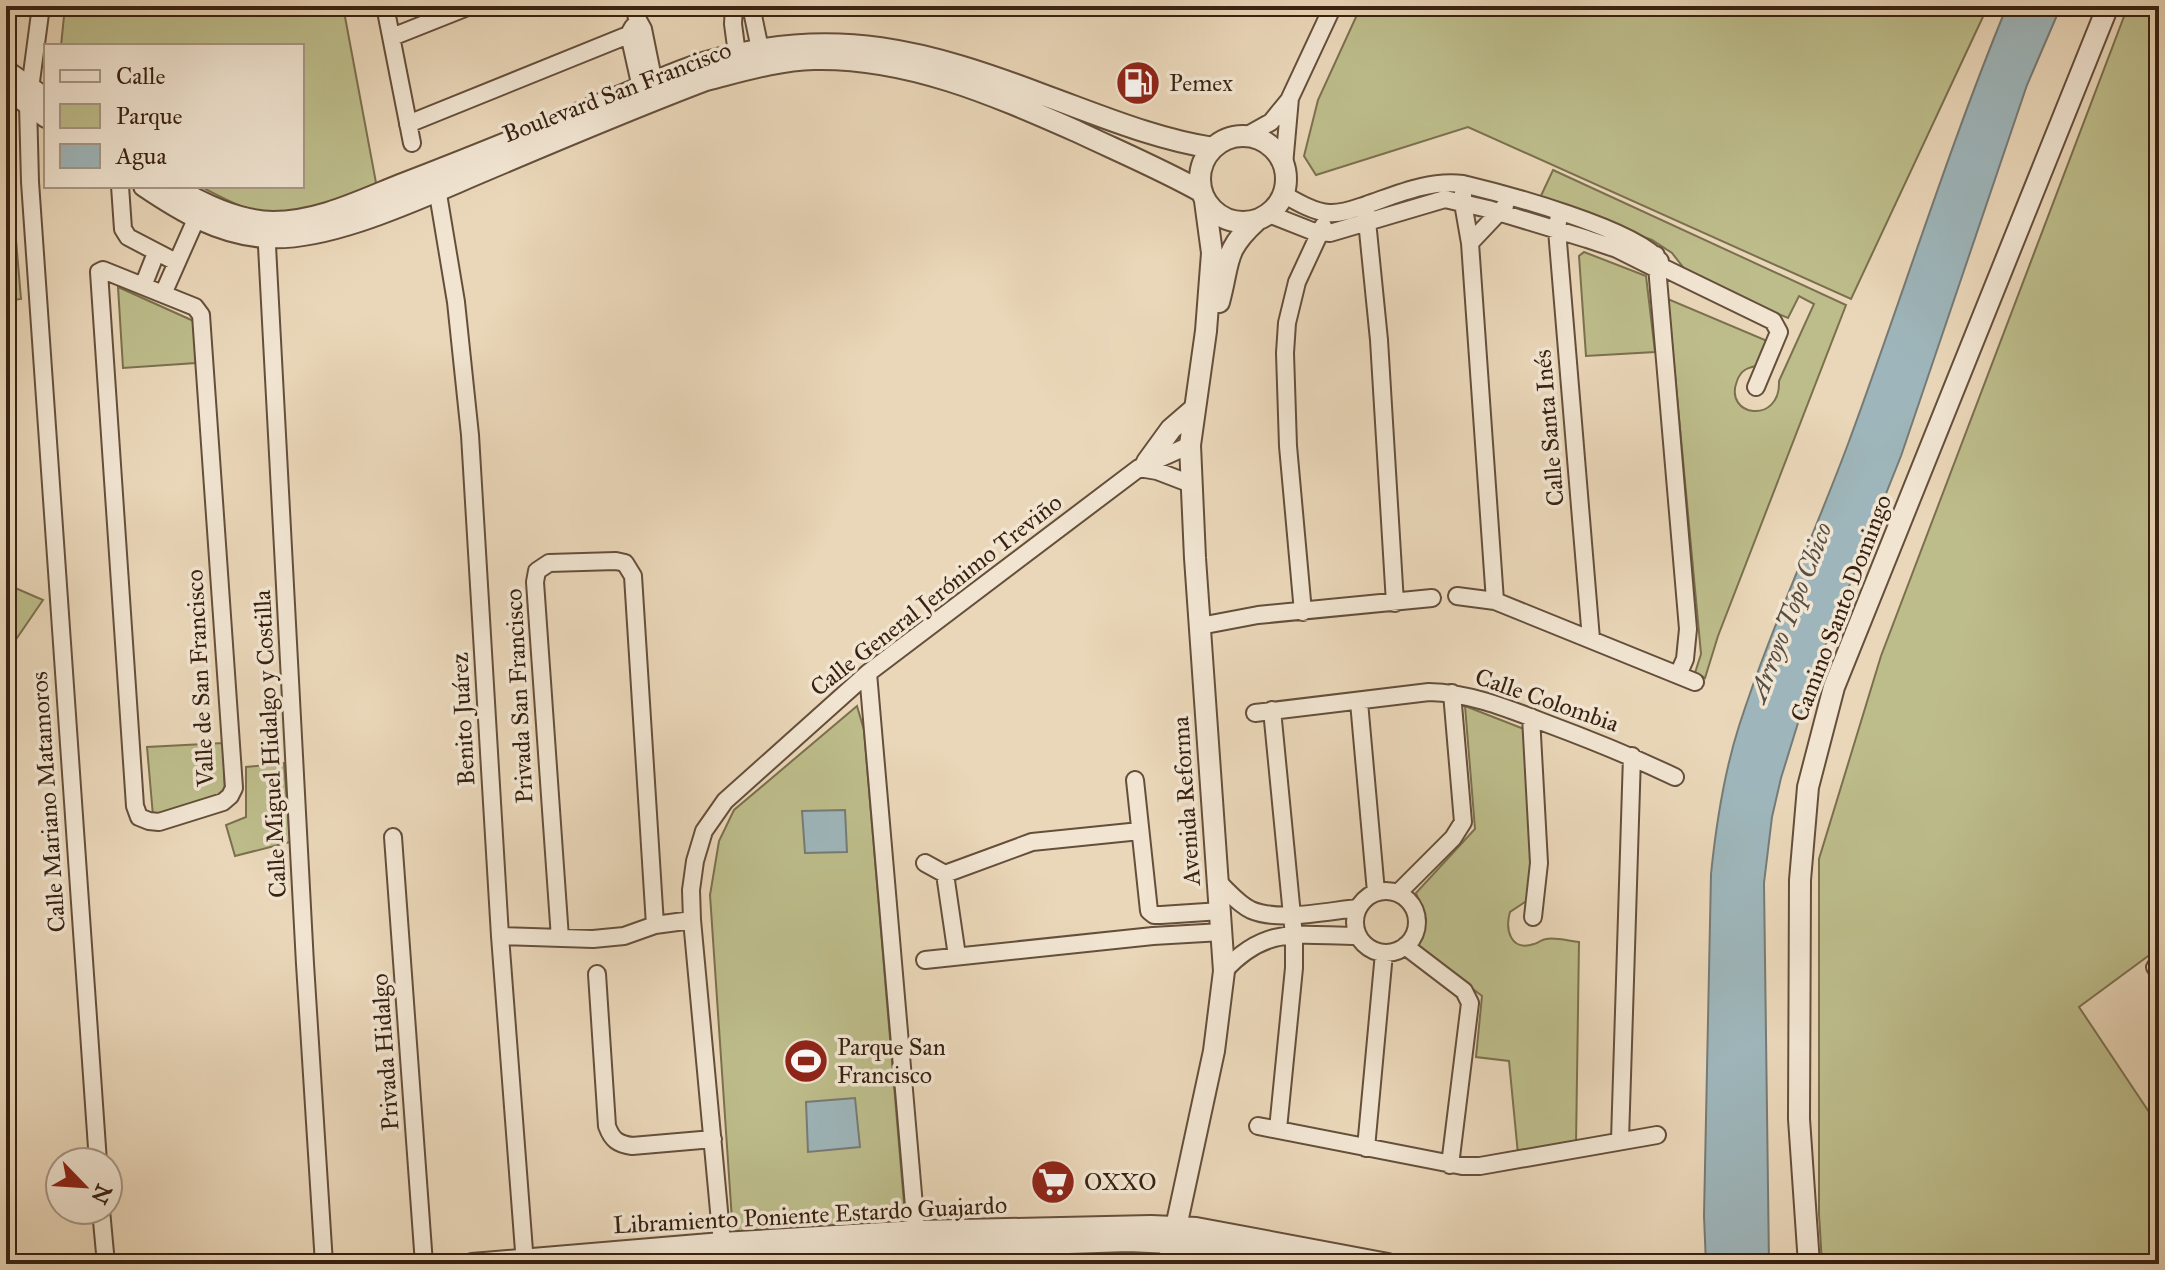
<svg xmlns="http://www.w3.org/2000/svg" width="2165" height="1270" viewBox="0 0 2165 1270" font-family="'IM FELL Great Primer',serif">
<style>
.green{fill:#bdbd8b;stroke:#7b704e;stroke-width:2}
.water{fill:#9eb6bb;stroke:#767b77;stroke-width:2}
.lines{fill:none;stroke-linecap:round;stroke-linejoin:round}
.minor-casing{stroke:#654f3b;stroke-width:20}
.tertiary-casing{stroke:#654f3b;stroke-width:24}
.minor{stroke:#f1e5d2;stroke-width:16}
.tertiary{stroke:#f1e5d2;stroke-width:20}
.labels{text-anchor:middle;stroke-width:7;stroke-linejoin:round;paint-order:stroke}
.poi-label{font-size:24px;fill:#392211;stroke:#f1e5d2;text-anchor:start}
.street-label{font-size:24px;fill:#392211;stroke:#f1e5d2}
.water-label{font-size:26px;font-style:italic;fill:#574e44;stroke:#f1e5d2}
</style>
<rect width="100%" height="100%" fill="#ead7b9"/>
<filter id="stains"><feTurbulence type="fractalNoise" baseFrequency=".0025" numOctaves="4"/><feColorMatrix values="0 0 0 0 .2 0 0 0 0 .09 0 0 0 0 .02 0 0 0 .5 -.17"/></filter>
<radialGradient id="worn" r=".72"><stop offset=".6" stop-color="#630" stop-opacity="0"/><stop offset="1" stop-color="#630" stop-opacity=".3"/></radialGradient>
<!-- green -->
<path class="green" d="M 65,6 L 343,6 L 377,188 C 350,196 322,209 294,214 C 260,219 228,201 200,186 L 302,186 L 302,46 L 61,46 Z
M 1361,6 L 1988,6 L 1851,299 L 1468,127 L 1316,175 L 1304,156 L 1318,100 Z
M 2128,6 L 2159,6 L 2159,948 L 2079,1007 L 2159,1127 L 2159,1264 L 1822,1264 L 1819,1214 L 1819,859 L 1881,656 Z
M 6,121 L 21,299 L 6,301 Z
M 1553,170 L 1846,305 L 1718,636 L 1705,678 L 1695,673 L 1701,654 L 1668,299 L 1772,343 L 1761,365 C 1749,367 1741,369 1737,381 C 1723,417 1781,425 1779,381 L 1814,304 L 1799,296 L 1788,318 L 1690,276 L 1672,253 L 1652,240 L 1539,200 Z
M 1584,252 L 1646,276 L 1655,352 L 1586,356 L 1579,256 Z
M 118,287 L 198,323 L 196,363 L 123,368 Z
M 6,584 L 43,600 L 6,654 Z
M 857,706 L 864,730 L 906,1227 L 733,1235 L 710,895 L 719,841 L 734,810 Z
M 1465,706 L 1524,729 L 1532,838 L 1528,900 L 1510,912 C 1505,929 1510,952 1534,944 C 1536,944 1543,939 1546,939 C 1555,937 1569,941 1579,942 L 1576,1145 L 1518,1154 L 1509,1061 L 1476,1057 L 1482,996 L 1418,947 L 1426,919 L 1416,893 L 1475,829 Z
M 223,743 L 225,794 L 153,816 L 147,747 Z
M 284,763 L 290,842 L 235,856 L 226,825 L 246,817 L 246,767 Z"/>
<!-- water -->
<path class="water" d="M 2007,6 L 2061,6 L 2027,85 L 1901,456 L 1810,684 L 1781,778 L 1772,817 L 1764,883 L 1769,1264 L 1706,1264 L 1704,1216 L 1711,874 C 1716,825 1724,773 1739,726 C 1770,630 1813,538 1848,444 C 1902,298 1948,149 2007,6 Z
M 845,810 L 847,852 L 805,853 L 802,811 Z
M 855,1098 L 860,1147 L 808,1152 L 806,1102 Z"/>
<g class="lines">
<!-- minor casing -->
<g class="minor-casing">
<path id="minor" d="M 41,6 L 28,104 L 30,182 L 98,1162
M 385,6 L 412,143
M 634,6 L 637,18 L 643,29 L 656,93
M 734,6 L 733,24 L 737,54
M 751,6 L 760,49
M 633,27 L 629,34 L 643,97
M 392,37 L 470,6
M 408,124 L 643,29
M 1246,136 L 1271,122 L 1289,100
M 1284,165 L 1290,98 L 1333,6
M 436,182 L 456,302 L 470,435 L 500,936 L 525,1264
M 1463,184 L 1463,203 L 1470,243 L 1495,601
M 120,186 L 123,229 L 128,237 L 176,262
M 1283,194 C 1297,202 1314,212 1329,213 C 1342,214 1354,209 1366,205 C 1398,194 1428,180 1463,184 C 1505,194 1636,229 1660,261
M 1366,211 L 1379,340 L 1395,603
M 1269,214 L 1312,231 L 1330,233 L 1445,199 L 1488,209 L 1587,239 L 1617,249 L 1655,268 L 1666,269 L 1773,321 L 1779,332 L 1756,387
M 1559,214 L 1557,230 L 1591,639
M 266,227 L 305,964 L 324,1264
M 1470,243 L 1505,206
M 1656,255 L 1688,629 L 1685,659 L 1678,675
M 103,270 L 195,307 L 201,315 L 234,788 L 230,796 L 223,802 L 159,822 L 149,821 L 139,817 L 135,806 L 99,272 Z
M 143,286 L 156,253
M 163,294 L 201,208
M 1139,468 L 1157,471 L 1191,484
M 1457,596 L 1495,601 L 1695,682
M 1303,612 L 1288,446 L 1285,353 L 1287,323 L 1297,282 L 1323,226
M 1200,626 L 1258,615 L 1432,598
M 868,673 L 919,1264
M 1359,702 L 1376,892
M 1272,710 L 1294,936 L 1294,968 L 1278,1129
M 1255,713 L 1429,692 C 1471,693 1509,709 1548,724 C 1591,740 1633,757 1675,777
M 1531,717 L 1539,863 L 1533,917
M 1135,780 L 1149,911 L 1154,915 L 1161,915 L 1221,911
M 393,837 L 424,1264
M 925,863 L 945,874
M 945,874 L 1032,842 L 1140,831
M 945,874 L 957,956
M 1217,881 C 1228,891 1238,904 1251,910 C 1279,922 1327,911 1358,908
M1355 922a31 31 0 1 1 62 0a31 31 0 1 1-62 0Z
M 1398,893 L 1453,838 L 1463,822 L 1452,693
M 500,936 L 593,939 L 624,936 L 655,925 L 692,920
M 560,938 L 535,582 L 537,571 L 549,563 L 616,561 L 625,563 L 633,576 L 655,925
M 1405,946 L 1464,991 L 1470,1003 L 1450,1165
M 925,960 L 1153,936 L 1222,932
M 2155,967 L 2159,973
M 1224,971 C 1267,924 1300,936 1358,936
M 597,974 L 607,1126 C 612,1140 618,1144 632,1146 L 713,1139
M 1258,1126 L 1462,1166 L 1480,1166 L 1657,1135
M 1620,1140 L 1632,756
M 1366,1148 L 1384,953
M 101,1210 L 106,1264
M 723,1254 L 692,920 L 691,890 L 695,861 L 704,831 L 725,801 L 868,673 L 1139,468 L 1190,445"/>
</g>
<!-- tertiary casing -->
<g class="tertiary-casing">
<path id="tertiary" d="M 6,71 L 46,99
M 6,88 L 46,117
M1200 179a43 43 0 1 1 86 0a43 43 0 1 1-86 0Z
M 144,186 C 181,211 219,234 266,237 C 330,242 426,195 486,170 C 559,139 632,108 706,80 C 742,71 777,60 814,59 C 907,57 992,94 1076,131 C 1118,151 1161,169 1202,192
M 171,186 C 203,204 236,221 273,222 C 318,222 360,201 400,185 C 470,158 539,130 608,101 C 642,88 675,71 710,61 C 835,25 928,51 1046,96 C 1101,116 1155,139 1213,148
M 1219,302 C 1230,262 1223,251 1256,221
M 1147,462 L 1171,429 L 1193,410
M 472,1264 L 722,1243 L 917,1231 L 1151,1226 L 1196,1228 L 1388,1264
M 681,1264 L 918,1248 L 1128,1241 L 1172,1243 L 1297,1264
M 1168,1264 L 1214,1051 L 1224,971 L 1195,558 L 1190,445 L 1206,331 L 1212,253 L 1205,201
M 1809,1264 L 1799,1119 L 1800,880 L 1808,787 L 1834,687 L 2108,6"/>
</g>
<!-- minor -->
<use href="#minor" class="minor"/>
<!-- tertiary -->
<use href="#tertiary" class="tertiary"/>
</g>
<!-- icons -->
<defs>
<g id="fuel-disc" transform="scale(2.3)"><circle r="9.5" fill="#8f2418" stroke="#f1e5d2"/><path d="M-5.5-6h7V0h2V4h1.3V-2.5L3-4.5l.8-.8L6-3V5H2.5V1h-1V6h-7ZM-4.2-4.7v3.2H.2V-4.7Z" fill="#fff"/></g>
<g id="stadium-disc" transform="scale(2.3)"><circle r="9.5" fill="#8f2418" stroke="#f1e5d2"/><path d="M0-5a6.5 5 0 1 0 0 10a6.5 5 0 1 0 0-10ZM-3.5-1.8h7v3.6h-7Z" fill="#fff"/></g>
<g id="supermarket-disc" transform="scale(2.3)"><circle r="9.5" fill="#8f2418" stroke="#f1e5d2"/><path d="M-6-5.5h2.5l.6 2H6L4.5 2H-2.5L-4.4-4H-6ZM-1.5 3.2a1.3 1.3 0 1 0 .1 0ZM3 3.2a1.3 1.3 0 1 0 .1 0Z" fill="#fff"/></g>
</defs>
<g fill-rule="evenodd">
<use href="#fuel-disc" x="1138" y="83"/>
<use href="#stadium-disc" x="806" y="1061"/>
<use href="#supermarket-disc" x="1053" y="1182"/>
</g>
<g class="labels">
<!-- poi labels -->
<g class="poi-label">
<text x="1169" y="91">Pemex</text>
<text x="837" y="1055">Parque San<tspan x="837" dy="28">Francisco</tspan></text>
<text x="1084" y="1190">OXXO</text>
</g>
<!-- street labels -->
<g class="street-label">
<text transform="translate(617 92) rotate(-21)" y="8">Boulevard San Francisco</text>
<text transform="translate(1549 428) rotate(-95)" y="8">Calle Santa Inés</text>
<text transform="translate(936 595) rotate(-38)" y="8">Calle General Jerónimo Treviño</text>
<text transform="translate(1841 608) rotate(-69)" y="8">Camino Santo Domingo</text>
<text transform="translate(200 678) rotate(-93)" y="8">Valle de San Francisco</text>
<text transform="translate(519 696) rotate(-93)" y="8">Privada San Francisco</text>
<text transform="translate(1547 700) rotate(19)" y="8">Calle Colombia</text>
<text transform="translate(463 719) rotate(-93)" y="8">Benito Juárez</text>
<text transform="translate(270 744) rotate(-93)" y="8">Calle Miguel Hidalgo y Costilla</text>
<text transform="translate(1186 801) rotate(-94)" y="8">Avenida Reforma</text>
<text transform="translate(48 802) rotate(-94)" y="8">Calle Mariano Matamoros</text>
<text transform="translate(385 1052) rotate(-94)" y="8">Privada Hidalgo</text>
<text transform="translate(810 1215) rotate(-3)" y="8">Libramiento Poniente Estardo Guajardo</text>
</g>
<!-- water labels -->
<g class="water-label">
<text transform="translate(1790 612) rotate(-69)" y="9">Arroyo Topo Chico</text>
</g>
</g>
<!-- margin -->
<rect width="2165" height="1270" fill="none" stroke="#ead7b9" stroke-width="32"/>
<rect x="8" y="8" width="2149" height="1254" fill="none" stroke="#392211" stroke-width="4"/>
<rect x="16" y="16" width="2133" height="1238" fill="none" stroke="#392211" stroke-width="2"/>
<!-- legend -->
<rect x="44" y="44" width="260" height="144" fill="#f1e5d2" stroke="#a79785" stroke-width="2"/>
<rect x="60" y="70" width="40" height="12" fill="#f1e5d2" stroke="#a79785" stroke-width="2"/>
<text x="116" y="84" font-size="24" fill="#392211">Calle</text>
<rect x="60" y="104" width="40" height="24" fill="#bdbd8b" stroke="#a79785" stroke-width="2"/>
<text x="116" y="124" font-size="24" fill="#392211">Parque</text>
<rect x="60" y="144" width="40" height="24" fill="#9eb6bb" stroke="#a79785" stroke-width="2"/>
<text x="116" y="164" font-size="24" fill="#392211">Agua</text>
<!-- north arrow -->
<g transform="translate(84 1186) rotate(115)"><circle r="38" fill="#f1e5d2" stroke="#a79785" stroke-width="2"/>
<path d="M0-6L14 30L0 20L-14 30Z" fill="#8f2418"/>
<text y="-12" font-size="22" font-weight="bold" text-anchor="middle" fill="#392211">N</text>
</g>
<rect width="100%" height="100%" filter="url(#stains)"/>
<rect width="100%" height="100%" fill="url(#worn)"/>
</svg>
